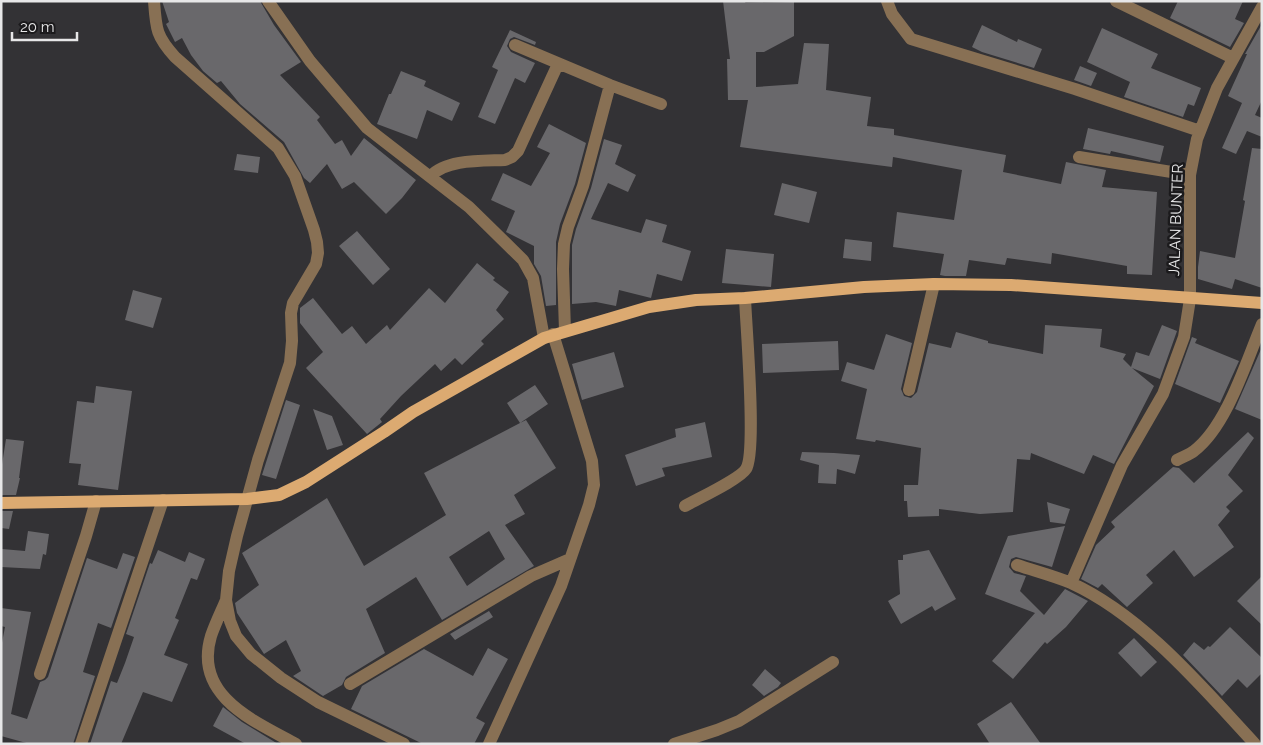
<svg xmlns="http://www.w3.org/2000/svg" width="1263" height="745" viewBox="0 0 1263 745" font-family="Raleway,sans-serif">
<style>
.building{fill:#69686b;fill-rule:evenodd}
.lines{fill:none;stroke-linecap:round;stroke-linejoin:round}
.minor{stroke:#887054;stroke-width:12}
.major{stroke:#dcaa71;stroke-width:12}
.labels{text-anchor:middle;stroke-width:5;stroke-linejoin:round;paint-order:stroke}
.street-label{font-size:15px;fill:#e7e7e8;stroke:#1b1a1c}
</style>
<rect width="100%" height="100%" fill="#333235"/>
<!-- building -->
<path class="building" d="M 162,1 L 260,1 L 274,25 L 301,62 L 280,75 L 320,117 L 317,120 L 335,144 L 342,140 L 351,156 L 364,138 L 416,180 L 402,198 L 386,214 L 354,182 L 342,189 L 327,164 L 310,183 L 304,178 L 284,142 L 240,104 L 221,81 L 217,83 L 203,71 L 191,55 L 182,38 L 175,42 L 166,24 L 169,22 Z
M 723,1 L 746,1 L 745,3 L 794,2 L 794,36 L 764,52 L 756,52 L 756,87 L 798,84 L 804,43 L 829,44 L 826,90 L 871,97 L 867,126 L 894,129 L 894,135 L 1006,155 L 1003,172 L 1061,184 L 1066,162 L 1106,170 L 1102,187 L 1157,192 L 1152,275 L 1127,274 L 1127,266 L 1052,253 L 1051,264 L 1007,258 L 1005,265 L 969,260 L 966,276 L 945,276 L 940,275 L 944,254 L 893,247 L 897,212 L 954,220 L 962,170 L 893,157 L 892,167 L 740,147 L 748,100 L 728,100 L 727,59 L 730,59 Z
M 1178,1 L 1243,1 L 1235,19 L 1244,23 L 1230,47 L 1170,18 Z
M 1262,24 L 1262,100 L 1255,115 L 1262,118 L 1262,137 L 1247,131 L 1236,154 L 1222,148 L 1242,103 L 1228,96 L 1247,54 L 1245,54 Z
M 982,25 L 1017,42 L 1018,39 L 1042,49 L 1034,68 L 982,52 L 972,47 Z
M 1102,28 L 1158,54 L 1151,68 L 1201,88 L 1194,106 L 1188,104 L 1183,117 L 1124,97 L 1130,82 L 1087,62 Z
M 510,30 L 536,42 L 535,45 L 514,37 L 510,39 L 507,46 L 511,52 L 535,63 L 525,83 L 515,78 L 495,124 L 478,117 L 498,70 L 492,67 Z
M 1080,66 L 1097,73 L 1091,86 L 1074,80 Z
M 401,71 L 426,81 L 424,86 L 460,103 L 452,121 L 427,110 L 417,139 L 377,124 L 389,94 L 391,94 Z
M 549,124 L 586,143 L 575,184 L 560,224 L 556,242 L 556,305 L 546,306 L 541,276 L 534,264 L 534,246 L 506,232 L 515,211 L 491,200 L 503,173 L 531,186 L 550,153 L 537,147 Z
M 1088,128 L 1164,146 L 1160,162 L 1111,151 L 1110,154 L 1083,149 Z
M 604,139 L 622,145 L 615,164 L 636,175 L 628,192 L 608,183 L 591,219 L 641,233 L 646,219 L 667,225 L 662,242 L 691,251 L 682,281 L 657,274 L 651,298 L 619,290 L 616,306 L 596,302 L 572,304 L 572,245 L 576,229 L 591,188 Z
M 1252,148 L 1262,149 L 1262,288 L 1235,279 L 1232,289 L 1198,279 L 1198,267 L 1200,251 L 1235,258 L 1245,201 L 1243,200 Z
M 237,154 L 260,157 L 258,173 L 234,170 Z
M 782,183 L 817,192 L 809,223 L 774,215 Z
M 357,231 L 390,269 L 373,285 L 339,246 Z
M 845,239 L 872,242 L 871,261 L 843,258 Z
M 726,249 L 774,254 L 771,287 L 722,283 Z
M 477,263 L 495,278 L 493,280 L 509,292 L 496,310 L 504,319 L 481,341 L 484,344 L 462,365 L 455,358 L 441,371 L 435,364 L 401,396 L 380,419 L 382,422 L 367,434 L 306,368 L 323,352 L 300,323 L 300,308 L 313,298 L 342,334 L 352,326 L 366,344 L 387,325 L 390,330 L 429,288 L 445,303 Z
M 133,290 L 162,298 L 153,328 L 125,320 Z
M 1045,325 L 1102,329 L 1100,347 L 1126,354 L 1123,359 L 1131,367 L 1136,352 L 1149,356 L 1162,325 L 1177,331 L 1160,379 L 1132,368 L 1154,386 L 1114,464 L 1093,455 L 1084,474 L 1031,453 L 1030,460 L 1017,459 L 1013,512 L 980,514 L 939,509 L 939,516 L 908,517 L 907,501 L 904,501 L 904,485 L 918,485 L 921,448 L 876,440 L 875,442 L 856,439 L 867,389 L 841,381 L 847,362 L 874,370 L 886,334 L 912,343 L 901,389 L 904,396 L 911,398 L 917,392 L 929,343 L 951,348 L 956,332 L 988,341 L 988,343 L 1043,354 Z
M 1192,337 L 1197,339 L 1195,343 L 1239,361 L 1220,403 L 1175,384 Z
M 838,341 L 839,370 L 763,373 L 762,344 Z
M 1262,347 L 1262,420 L 1235,409 Z
M 614,352 L 624,387 L 582,400 L 572,364 Z
M 535,385 L 548,404 L 520,423 L 526,420 L 556,468 L 514,495 L 525,514 L 505,525 L 534,566 L 442,620 L 416,577 L 366,609 L 385,653 L 346,677 L 342,685 L 323,696 L 293,676 L 301,671 L 286,640 L 264,654 L 237,613 L 235,603 L 259,585 L 242,553 L 327,498 L 364,566 L 446,515 L 424,473 L 520,423 L 507,403 ZM 489,531 L 505,559 L 467,586 L 449,557 Z
M 96,386 L 132,391 L 118,490 L 78,485 L 81,464 L 69,463 L 77,401 L 94,403 Z
M 286,400 L 300,405 L 276,479 L 262,475 Z
M 313,409 L 332,416 L 343,445 L 327,450 Z
M 705,422 L 712,457 L 662,468 L 665,476 L 636,486 L 625,455 L 676,437 L 675,429 Z
M 1248,432 L 1254,438 L 1228,475 L 1243,491 L 1226,507 L 1230,511 L 1218,525 L 1234,547 L 1194,577 L 1174,550 L 1146,575 L 1153,583 L 1127,607 L 1102,584 L 1098,588 L 1081,579 L 1096,545 L 1115,527 L 1111,522 L 1173,467 L 1179,468 L 1194,483 Z
M 6,439 L 24,441 L 19,478 L 20,478 L 16,495 L 1,495 L 1,471 Z
M 802,452 L 834,453 L 860,455 L 855,474 L 837,469 L 836,484 L 818,483 L 819,465 L 800,460 Z
M 1047,502 L 1070,509 L 1065,524 L 1050,522 Z
M 1,511 L 13,511 L 9,529 L 1,528 Z
M 1065,526 L 1052,567 L 1016,557 L 1011,559 L 1009,567 L 1014,573 L 1026,576 L 1020,591 L 1044,615 L 1065,589 L 1088,601 L 1066,627 L 1047,644 L 1045,642 L 1013,679 L 992,661 L 1035,613 L 985,594 L 1008,536 Z
M 28,531 L 49,534 L 46,555 L 43,554 L 40,569 L 1,567 L 2,549 L 25,551 Z
M 158,550 L 185,562 L 189,552 L 205,559 L 197,580 L 191,578 L 175,618 L 179,620 L 164,655 L 188,664 L 172,702 L 143,692 L 121,744 L 90,744 L 111,681 L 117,683 L 125,663 L 134,637 L 126,634 L 150,563 L 152,564 Z
M 929,550 L 956,599 L 935,611 L 932,606 L 901,624 L 888,601 L 900,594 L 898,560 L 903,560 L 903,555 Z
M 123,553 L 135,557 L 111,628 L 98,623 L 83,672 L 95,676 L 73,744 L 30,744 L 1,736 L 1,648 L 5,627 L 1,626 L 1,608 L 31,612 L 11,714 L 27,719 L 40,682 L 45,680 L 48,677 L 87,558 L 117,569 Z
M 1262,576 L 1262,625 L 1237,601 Z
M 489,611 L 493,617 L 455,640 L 450,634 Z
M 1230,627 L 1262,658 L 1262,673 L 1247,688 L 1238,679 L 1222,696 L 1183,655 L 1194,642 L 1204,650 L 1208,646 L 1210,647 Z
M 1134,638 L 1157,662 L 1141,677 L 1118,653 Z
M 488,648 L 508,659 L 476,718 L 485,723 L 474,744 L 423,744 L 351,709 L 362,686 L 424,649 L 473,676 Z
M 765,669 L 781,683 L 778,687 L 764,696 L 752,685 Z
M 1011,702 L 1041,744 L 990,744 L 977,724 Z
M 223,707 L 242,722 L 278,744 L 246,744 L 213,726 Z"/>
<g class="lines">
<!-- minor -->
<path class="minor" d="M 154,1 C 156,29 156,36 175,57 L 278,148 L 295,176 L 314,230 L 317,242 L 318,253 L 316,264 L 293,303 L 291,313 L 292,341 L 290,363 L 258,460 L 237,536 L 229,571 L 226,600 L 230,621 L 236,636 L 251,654 L 281,678 L 318,702 L 404,744
M 268,1 L 310,61 L 367,128 L 469,207 L 523,260 L 533,278 L 544,338
M 887,1 L 892,14 L 911,39 L 1075,89 L 1200,131
M 1116,1 L 1233,58
M 515,45 L 610,85 L 661,104
M 1079,157 L 1190,175
M 431,176 C 446,159 483,161 505,160 L 512,157 L 518,151 L 558,64
M 565,331 L 563,269 L 564,244 L 568,227 L 583,186 L 610,85
M 909,390 L 934,284
M 1177,460 C 1182,457 1189,455 1194,451 C 1227,426 1246,362 1262,324
M 685,506 C 697,499 740,479 746,469 C 757,452 746,326 745,298
M 1017,565 C 1035,571 1054,576 1071,583 C 1143,616 1202,687 1255,744
M 1071,583 L 1122,465 L 1163,394 L 1184,337 L 1190,299 L 1190,175 L 1197,139 L 1217,88 L 1262,7
M 226,600 C 221,612 215,624 211,636 C 193,696 254,721 296,744
M 40,674 L 86,536 L 96,501
M 350,684 L 531,576 L 570,559
M 81,744 L 163,500
M 489,744 L 561,586 L 589,505 L 594,485 L 592,461 L 553,334
M 674,744 L 717,730 L 739,721 L 833,662"/>
<!-- major -->
<path class="major" d="M 1,503 L 247,499 L 279,495 L 306,482 L 384,432 L 413,412 L 544,338 L 649,307 L 696,300 L 745,298 L 864,287 L 934,284 L 1011,285 L 1262,303"/>
</g>
<g class="labels">
<!-- street labels -->
<g class="street-label">
<text transform="translate(1176 220) rotate(-88)" y="5">JALAN BUNTER</text>
</g>
</g>
<!-- border -->
<rect width="1263" height="745" fill="none" stroke="#e7e7e8" stroke-width="5"/>
<!-- scale -->
<path d="M12 32v8h65v-8" fill="none" stroke="#e7e7e8" stroke-width="2.5"/>
<text x="20" y="32" font-size="15" fill="#e7e7e8" stroke="#1b1a1c" stroke-width="4" paint-order="stroke">20 m</text>
</svg>
